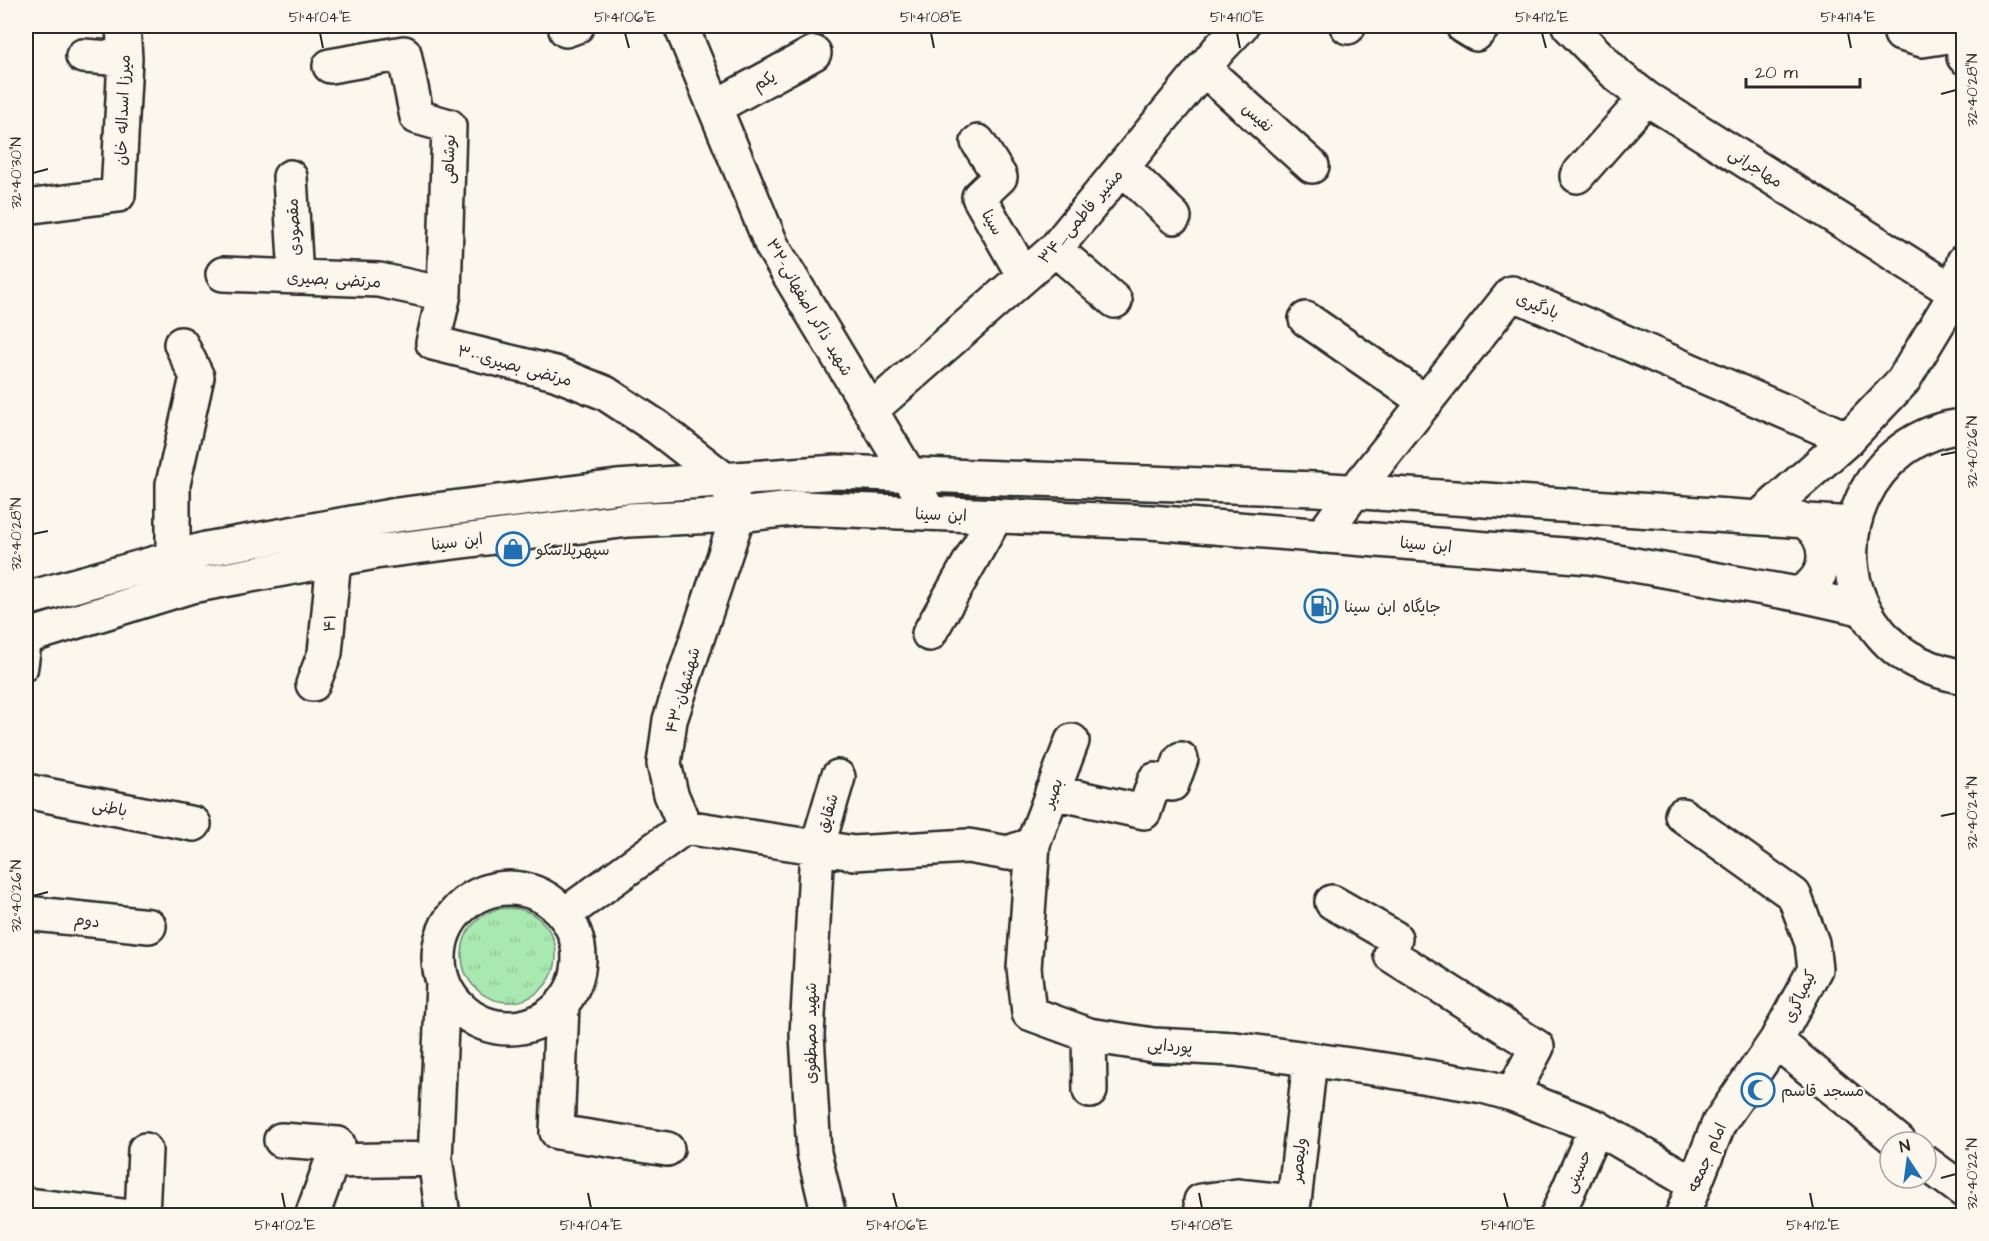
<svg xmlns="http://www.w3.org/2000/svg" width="1989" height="1241" viewBox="0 0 1989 1241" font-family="'Architects Daughter','Playpen Sans Arabic',sans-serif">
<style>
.park{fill:url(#park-tufts);stroke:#6a8a6e;stroke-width:1.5}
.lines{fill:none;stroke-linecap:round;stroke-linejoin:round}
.lane-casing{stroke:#2b2b2b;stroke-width:27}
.street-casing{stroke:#2b2b2b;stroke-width:38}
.secondary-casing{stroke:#2b2b2b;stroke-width:38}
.primary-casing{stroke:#2b2b2b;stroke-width:38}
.lane{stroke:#fbf7ec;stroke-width:22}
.street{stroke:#fbf7ec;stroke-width:33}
.secondary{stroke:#fbf7ec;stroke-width:33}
.primary{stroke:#fbf7ec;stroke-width:33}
.ticks{fill:none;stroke:#2b2b2b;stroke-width:2}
.labels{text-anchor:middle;stroke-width:4.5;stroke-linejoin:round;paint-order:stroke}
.street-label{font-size:16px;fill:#2b2b2b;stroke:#fbf7ec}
.poi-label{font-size:16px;fill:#2b2b2b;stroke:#fbf7ec;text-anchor:start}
.neatline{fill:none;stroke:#2b2b2b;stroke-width:2}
.ticks-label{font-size:15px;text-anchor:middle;fill:#2b2b2b}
</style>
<defs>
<pattern id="park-tufts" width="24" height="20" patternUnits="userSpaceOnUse" patternTransform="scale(1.5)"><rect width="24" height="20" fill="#a8e9b1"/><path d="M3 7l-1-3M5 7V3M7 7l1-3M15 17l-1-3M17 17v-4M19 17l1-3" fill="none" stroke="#91c898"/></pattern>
</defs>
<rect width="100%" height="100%" fill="#fbf7ec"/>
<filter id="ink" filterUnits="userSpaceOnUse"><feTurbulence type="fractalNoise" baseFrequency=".0167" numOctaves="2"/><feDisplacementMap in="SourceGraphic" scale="12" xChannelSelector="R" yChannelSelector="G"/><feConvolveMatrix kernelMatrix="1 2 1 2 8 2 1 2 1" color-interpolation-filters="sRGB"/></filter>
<g filter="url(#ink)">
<!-- park -->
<path class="park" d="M462 955a47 47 0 1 1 94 0a47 47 0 1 1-94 0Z"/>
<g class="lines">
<!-- lane casing -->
<g class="lane-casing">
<path id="lane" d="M 26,669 L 31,634"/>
</g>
<!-- street casing -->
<g class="street-casing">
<path id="street" d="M 681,26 L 772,246 L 910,476 L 929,513
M 1347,26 L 1348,27
M 1463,26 L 1476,34 L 1483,26
M 1569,26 L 1618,76 L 1646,98 L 1956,293
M 566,30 L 577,26
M 1901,34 L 1922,40 L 1962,34
M 83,56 L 125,59
M 330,66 L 404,53 L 417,117 L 449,126 L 444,294 L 433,343 L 555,373 L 605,393 L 657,427 L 725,480 L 738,515 L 670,720 L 664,764 L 671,794 L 685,827 L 564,915
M 1203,68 L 1312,166
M 715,107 L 814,53
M 978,142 L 1000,177 L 979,197 L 1024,276
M 1122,167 L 1174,217
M 1577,176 L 1646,98
M 290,177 L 296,277
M 26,207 L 118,195 L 125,59 L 123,26
M 1055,249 L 1115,301
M 223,274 L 379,280 L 444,294
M 1306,319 L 1426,402
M 871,410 L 1055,249 L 1220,48 L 1241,26
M 1322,536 L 1354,492 L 1512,293 L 1848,439
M 173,558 L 173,484 L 197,377 L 181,344
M 929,634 L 996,516
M 313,684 L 325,653 L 334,559
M 1072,741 L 1033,844 L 1024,968 L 1029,1013 L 1089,1035 L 1153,1045 L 1235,1049 L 1379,1069 L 1483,1086 L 1512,1094
M 26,791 L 194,824
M 1052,792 L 1144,812 L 1155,780 L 1172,784 L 1181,759
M 1682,815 L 1794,895 L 1812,943 L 1815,969 L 1776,1041 L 1899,1142
M 685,827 L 854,853 L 968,846 L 1008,853 L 1033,844
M439 958a70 70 0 1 1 140 0a70 70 0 1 1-140 0Z
M 1332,902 L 1395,938 L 1391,955 L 1537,1047 L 1512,1094 L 1596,1127 L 1693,1183
M 26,913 L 149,926
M 562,1004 L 557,1132 L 667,1149
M 1089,1035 L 1090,1091
M 281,1140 L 338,1144 L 312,1216
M 332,1161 L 435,1159
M 1926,1163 L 1964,1191
M 1201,1201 L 1237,1196 L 1294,1202 L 1310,1060
M 26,1205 L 122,1216
M 142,1216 L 145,1150
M 443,1216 L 435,1159 L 443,984
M 829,1216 L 814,1153 L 807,1035 L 817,848 L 838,777
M 1557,1216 L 1596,1127
M 1682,1216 L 1719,1123 L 1776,1041"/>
</g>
<!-- secondary casing -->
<g class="secondary-casing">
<path id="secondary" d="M 1761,516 L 1848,439 L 1903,381 L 1956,293 L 1964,261
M 1797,594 C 1832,579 1833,536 1800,519
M 26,599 L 206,549 L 397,515 L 617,487 L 837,472 L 1316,489 L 1853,524
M 26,637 L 191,586 L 375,552 L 629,520 L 738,515 L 800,508 L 1150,522 L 1590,557 L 1797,594 L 1864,609"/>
</g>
<!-- primary casing -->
<g class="primary-casing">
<path id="primary" d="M 1962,26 L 1964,57
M 1964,426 C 1870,435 1819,545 1872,622 C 1881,635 1894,649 1908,657 C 1926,668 1943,673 1964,677"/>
</g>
<!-- lane -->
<use href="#lane" class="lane"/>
<!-- street -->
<use href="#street" class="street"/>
<!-- secondary -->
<use href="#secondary" class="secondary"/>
<!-- primary -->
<use href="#primary" class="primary"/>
</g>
</g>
<!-- ticks -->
<path class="ticks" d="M 320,33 L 323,48M 625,33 L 629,48M 931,33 L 934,48M 1237,33 L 1240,48M 1542,33 L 1546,48M 1848,33 L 1851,48M 1941,94 L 1956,90M 33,173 L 48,169M 1941,455 L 1956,452M 33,534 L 48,531M 1941,816 L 1956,813M 33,896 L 48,892M 1941,1178 L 1956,1174M 282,1193 L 285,1208M 588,1193 L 591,1208M 893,1193 L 897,1208M 1199,1193 L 1202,1208M 1504,1193 L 1508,1208M 1810,1193 L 1813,1208"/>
<!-- icons -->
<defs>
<g id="shop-ring" transform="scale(1.725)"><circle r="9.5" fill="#fbf7ec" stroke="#1f6fb2" stroke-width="1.5"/><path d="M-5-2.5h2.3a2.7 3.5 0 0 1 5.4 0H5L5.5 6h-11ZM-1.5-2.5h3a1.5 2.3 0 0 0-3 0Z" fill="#1f6fb2"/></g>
<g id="fuel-ring" transform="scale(1.725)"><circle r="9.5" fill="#fbf7ec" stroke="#1f6fb2" stroke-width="1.5"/><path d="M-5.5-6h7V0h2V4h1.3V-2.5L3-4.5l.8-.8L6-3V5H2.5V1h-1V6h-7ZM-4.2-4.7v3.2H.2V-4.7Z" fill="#1f6fb2"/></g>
<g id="mosque-ring" transform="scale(1.725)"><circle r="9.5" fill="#fbf7ec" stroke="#1f6fb2" stroke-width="1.5"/><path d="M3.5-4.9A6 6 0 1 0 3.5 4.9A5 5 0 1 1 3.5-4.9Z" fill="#1f6fb2"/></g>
</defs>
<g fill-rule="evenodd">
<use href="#shop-ring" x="513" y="549"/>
<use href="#fuel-ring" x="1321" y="606"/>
<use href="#mosque-ring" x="1758" y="1090"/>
</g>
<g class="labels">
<!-- street labels -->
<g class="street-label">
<text transform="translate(764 80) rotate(-29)" y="6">یکم</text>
<text transform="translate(122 110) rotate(-88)" y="6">میرزا اسداله خان</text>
<text transform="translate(1258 117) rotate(42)" y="6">نفیس</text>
<text transform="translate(448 159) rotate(-88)" y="6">نوشاهی</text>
<text transform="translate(1756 167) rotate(32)" y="6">مهاجرانی</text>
<text transform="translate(1080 216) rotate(-49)" y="6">۳۴_مشیر فاطمی</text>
<text transform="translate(993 222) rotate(61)" y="6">سینا</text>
<text transform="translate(293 227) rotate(-93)" y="6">مقصودی</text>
<text transform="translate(334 279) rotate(3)" y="6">مرتضی بصیری</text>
<text transform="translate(1538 305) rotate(22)" y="6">بادگیری</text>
<text transform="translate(810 307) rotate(60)" y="6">۳۲-شهید ذاکر اصفهانی</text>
<text transform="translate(515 365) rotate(15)" y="6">۳۰-مرتضی بصیری</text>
<text transform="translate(941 514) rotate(2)" y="6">ابن سینا</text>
<text transform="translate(457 541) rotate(-7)" y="6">ابن سینا</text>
<text transform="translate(1426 544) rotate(5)" y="6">ابن سینا</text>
<text transform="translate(329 623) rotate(-85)" y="6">۴۱</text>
<text transform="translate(682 690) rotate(-74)" y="6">۴۳-شهشهان</text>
<text transform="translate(1052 793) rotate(-69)" y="6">بصیر</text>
<text transform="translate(110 807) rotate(11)" y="6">باطنی</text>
<text transform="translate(827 813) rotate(-74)" y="6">شقایق</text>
<text transform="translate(87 920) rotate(6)" y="6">دوم</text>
<text transform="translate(1799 996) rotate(-65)" y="6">کیمیاگری</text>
<text transform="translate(810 1033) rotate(-90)" y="6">شهید مصطفوی</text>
<text transform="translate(1170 1045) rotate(4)" y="6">پوردایی</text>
<text transform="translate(1706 1157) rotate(-66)" y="6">امام جمعه</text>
<text transform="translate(1298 1160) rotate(-84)" y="6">ولیعصر</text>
<text transform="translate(1577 1171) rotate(-66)" y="6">حسینی</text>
</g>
<!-- poi labels -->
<g class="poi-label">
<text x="536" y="555">سپهرپلاسکو</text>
<text x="1344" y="612">جایگاه ابن سینا</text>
<text x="1781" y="1096">مسجد قاسم</text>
</g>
</g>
<!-- margin -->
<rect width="1989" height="1241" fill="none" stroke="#fbf7ec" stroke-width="66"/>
<!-- north arrow -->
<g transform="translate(1908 1160) rotate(347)"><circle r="28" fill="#fbf7ec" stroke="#a8a59f" stroke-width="1.5"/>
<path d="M0-4.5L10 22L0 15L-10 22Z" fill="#1f6fb2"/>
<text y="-9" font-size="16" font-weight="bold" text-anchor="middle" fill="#2b2b2b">N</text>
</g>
<!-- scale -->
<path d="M1746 78v9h114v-9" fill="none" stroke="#2b2b2b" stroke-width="3"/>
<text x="1755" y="78" font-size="18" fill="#2b2b2b" stroke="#fbf7ec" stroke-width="4.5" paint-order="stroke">20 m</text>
<rect x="33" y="33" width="1923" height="1175" class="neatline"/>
<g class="ticks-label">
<text x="320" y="22">51°41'04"E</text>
<text x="625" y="22">51°41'06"E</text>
<text x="931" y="22">51°41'08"E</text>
<text x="1237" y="22">51°41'10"E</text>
<text x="1542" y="22">51°41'12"E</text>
<text x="1848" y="22">51°41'14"E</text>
<text transform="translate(1972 90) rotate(-90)" y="5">32°40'28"N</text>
<text transform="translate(16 173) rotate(-90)" y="5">32°40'30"N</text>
<text transform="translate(1972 452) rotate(-90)" y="5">32°40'26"N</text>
<text transform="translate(16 534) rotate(-90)" y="5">32°40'28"N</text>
<text transform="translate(1972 813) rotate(-90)" y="5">32°40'24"N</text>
<text transform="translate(16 896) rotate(-90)" y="5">32°40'26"N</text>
<text transform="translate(1972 1174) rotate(-90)" y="5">32°40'22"N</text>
<text x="285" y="1230">51°41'02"E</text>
<text x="591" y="1230">51°41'04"E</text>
<text x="897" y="1230">51°41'06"E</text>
<text x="1202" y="1230">51°41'08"E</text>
<text x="1508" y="1230">51°41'10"E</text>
<text x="1813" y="1230">51°41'12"E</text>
</g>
</svg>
